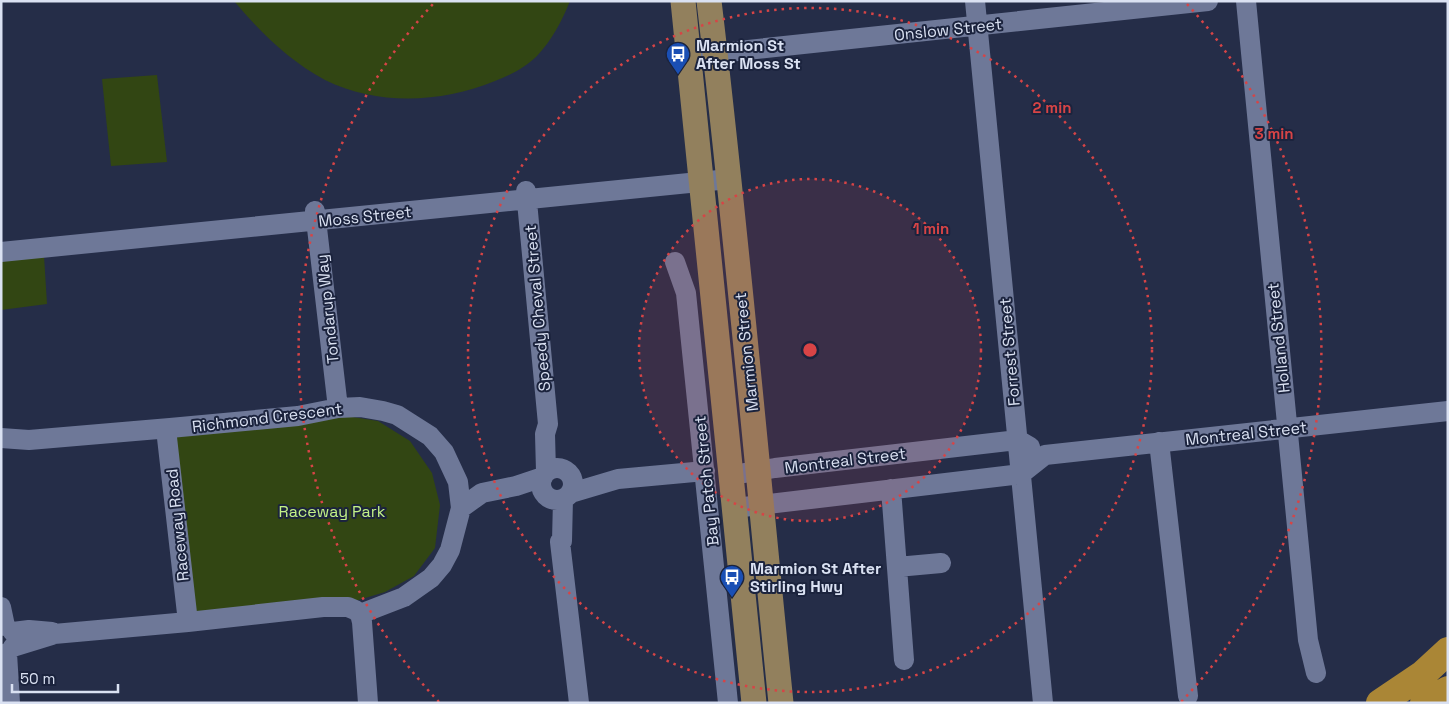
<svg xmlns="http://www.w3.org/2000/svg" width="1449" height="704" viewBox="0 0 1449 704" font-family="'Space Grotesk',sans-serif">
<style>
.green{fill:#324613}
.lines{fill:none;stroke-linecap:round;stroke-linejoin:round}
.minor{stroke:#6e7898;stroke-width:20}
.major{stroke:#92805d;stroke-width:25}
.highway{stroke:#aa8636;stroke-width:28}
.ring{fill:none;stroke:#d74446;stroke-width:2.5;stroke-dasharray:2.5 5}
.labels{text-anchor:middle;stroke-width:4;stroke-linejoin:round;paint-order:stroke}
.street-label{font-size:16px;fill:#dae1f2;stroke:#1b233d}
.poi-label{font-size:16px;font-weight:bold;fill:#dae1f2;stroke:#1b233d;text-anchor:start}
.park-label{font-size:16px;fill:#c3f287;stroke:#1b233d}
.centre{fill:#d74446;stroke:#1b233d;stroke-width:2.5}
.ring-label{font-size:15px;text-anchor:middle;font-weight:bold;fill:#d74446;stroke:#1b233d;stroke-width:4;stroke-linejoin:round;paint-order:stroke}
</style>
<rect width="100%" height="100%" fill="#252d48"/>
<!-- green -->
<path class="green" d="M 234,1 L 570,1 C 562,21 552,40 537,56 C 526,67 509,76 495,81 C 441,103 378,106 325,80 C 289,61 260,32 234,1 Z
M 157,75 L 167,162 L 111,166 L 102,79 Z
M 44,256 L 47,304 L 1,310 L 1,260 Z
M 346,416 L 378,421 L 410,441 L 432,473 L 440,505 L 435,548 L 414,576 L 385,592 L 352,602 L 193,617 L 176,436 Z"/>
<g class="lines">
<!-- minor -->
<path class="minor" d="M 975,1 L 1043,703
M 1246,1 L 1308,640 L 1316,673
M 700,55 L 1208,1
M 526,191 L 548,424 L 545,434 L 546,472
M 315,211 L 338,408
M 1,252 L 729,179
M 675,262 L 686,293 L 728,703
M 166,429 L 188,622
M 1,438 L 29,440 L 170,428 L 298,416 L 338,408 L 360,407 L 383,411 L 397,415 L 430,436 L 444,452 L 458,482 L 461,508 L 450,550 L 442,565 L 431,578 L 404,597 L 360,614
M 1159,442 L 1188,696
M541 484a16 16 0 1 1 32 0a16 16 0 1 1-32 0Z
M 732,475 L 775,468 L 1018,440 L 1030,447
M 891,489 L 904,660
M 571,493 L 618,479 L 705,471
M 563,499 L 562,541 L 560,542 L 579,703
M 461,508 L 482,493 L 516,486 L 543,477
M 735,508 L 1021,474 L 1045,455 L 1448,411
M 897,567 L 941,563
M 1,607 L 5,626
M 360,614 L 362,622 L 368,703
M 13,632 L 29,630 L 52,632 L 54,634 L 188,622 L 323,607 L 348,607 L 355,610 L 360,614
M 13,647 L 52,635
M 7,653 L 10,703"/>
<!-- major -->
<path class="major" d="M 683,1 L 754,703
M 709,1 C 737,235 757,469 781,703"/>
<!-- highway -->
<path class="highway" d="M 1380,703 L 1423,674 L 1448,651
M 1424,703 L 1448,690"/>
</g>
<!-- distance rings -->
<circle cx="810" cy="350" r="171" fill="#d74446" fill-opacity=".12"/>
<g class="ring">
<circle cx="810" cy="350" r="171"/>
<circle cx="810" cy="350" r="342"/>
<path d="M439 702A512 512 0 0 1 433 4M1187 4A512 512 0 0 1 1181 702"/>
</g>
<!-- icons -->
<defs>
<g id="bus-pin" transform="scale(1.25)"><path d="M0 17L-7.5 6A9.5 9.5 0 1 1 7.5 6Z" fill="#1a4fb4" stroke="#1b233d"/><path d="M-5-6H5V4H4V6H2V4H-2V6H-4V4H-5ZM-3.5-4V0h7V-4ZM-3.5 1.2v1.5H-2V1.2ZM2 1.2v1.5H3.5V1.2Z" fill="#fff"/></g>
</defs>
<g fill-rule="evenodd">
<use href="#bus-pin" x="678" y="54"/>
<use href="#bus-pin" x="732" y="577"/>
</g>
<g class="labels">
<!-- street labels -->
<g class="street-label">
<text transform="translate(948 29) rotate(-6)" y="6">Onslow Street</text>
<text transform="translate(365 216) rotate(-6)" y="6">Moss Street</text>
<text transform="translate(537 308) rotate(-95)" y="6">Speedy Cheval Street</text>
<text transform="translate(327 309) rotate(-96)" y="6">Tondarup Way</text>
<text transform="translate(1278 338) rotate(-96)" y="6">Holland Street</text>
<text transform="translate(746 352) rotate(-96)" y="6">Marmion Street</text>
<text transform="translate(1009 352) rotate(-95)" y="6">Forrest Street</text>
<text transform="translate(267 417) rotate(-7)" y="6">Richmond Crescent</text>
<text transform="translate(1246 433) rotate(-6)" y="6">Montreal Street</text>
<text transform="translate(845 460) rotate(-7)" y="6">Montreal Street</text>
<text transform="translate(706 481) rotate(-96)" y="6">Bay Patch Street</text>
<text transform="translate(177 525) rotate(-96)" y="6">Raceway Road</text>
</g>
<!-- poi labels -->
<g class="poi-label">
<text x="696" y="51">Marmion St<tspan x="696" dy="18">After Moss St</tspan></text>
<text x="750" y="574">Marmion St After<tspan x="750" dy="18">Stirling Hwy</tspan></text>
</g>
<!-- park labels -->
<g class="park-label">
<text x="332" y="517">Raceway Park</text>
</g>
</g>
<circle cx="810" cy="350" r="8" class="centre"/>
<g class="ring-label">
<text x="1052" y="113">2 min</text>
<text x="1274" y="139">3 min</text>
<text x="931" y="234">1 min</text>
</g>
<!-- border -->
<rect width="1449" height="704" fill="none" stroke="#dae1f2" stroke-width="5"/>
<!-- scale -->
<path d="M12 684v8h106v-8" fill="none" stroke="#dae1f2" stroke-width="2.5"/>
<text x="20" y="684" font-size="15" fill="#dae1f2" stroke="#1b233d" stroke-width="4" paint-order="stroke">50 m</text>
</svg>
